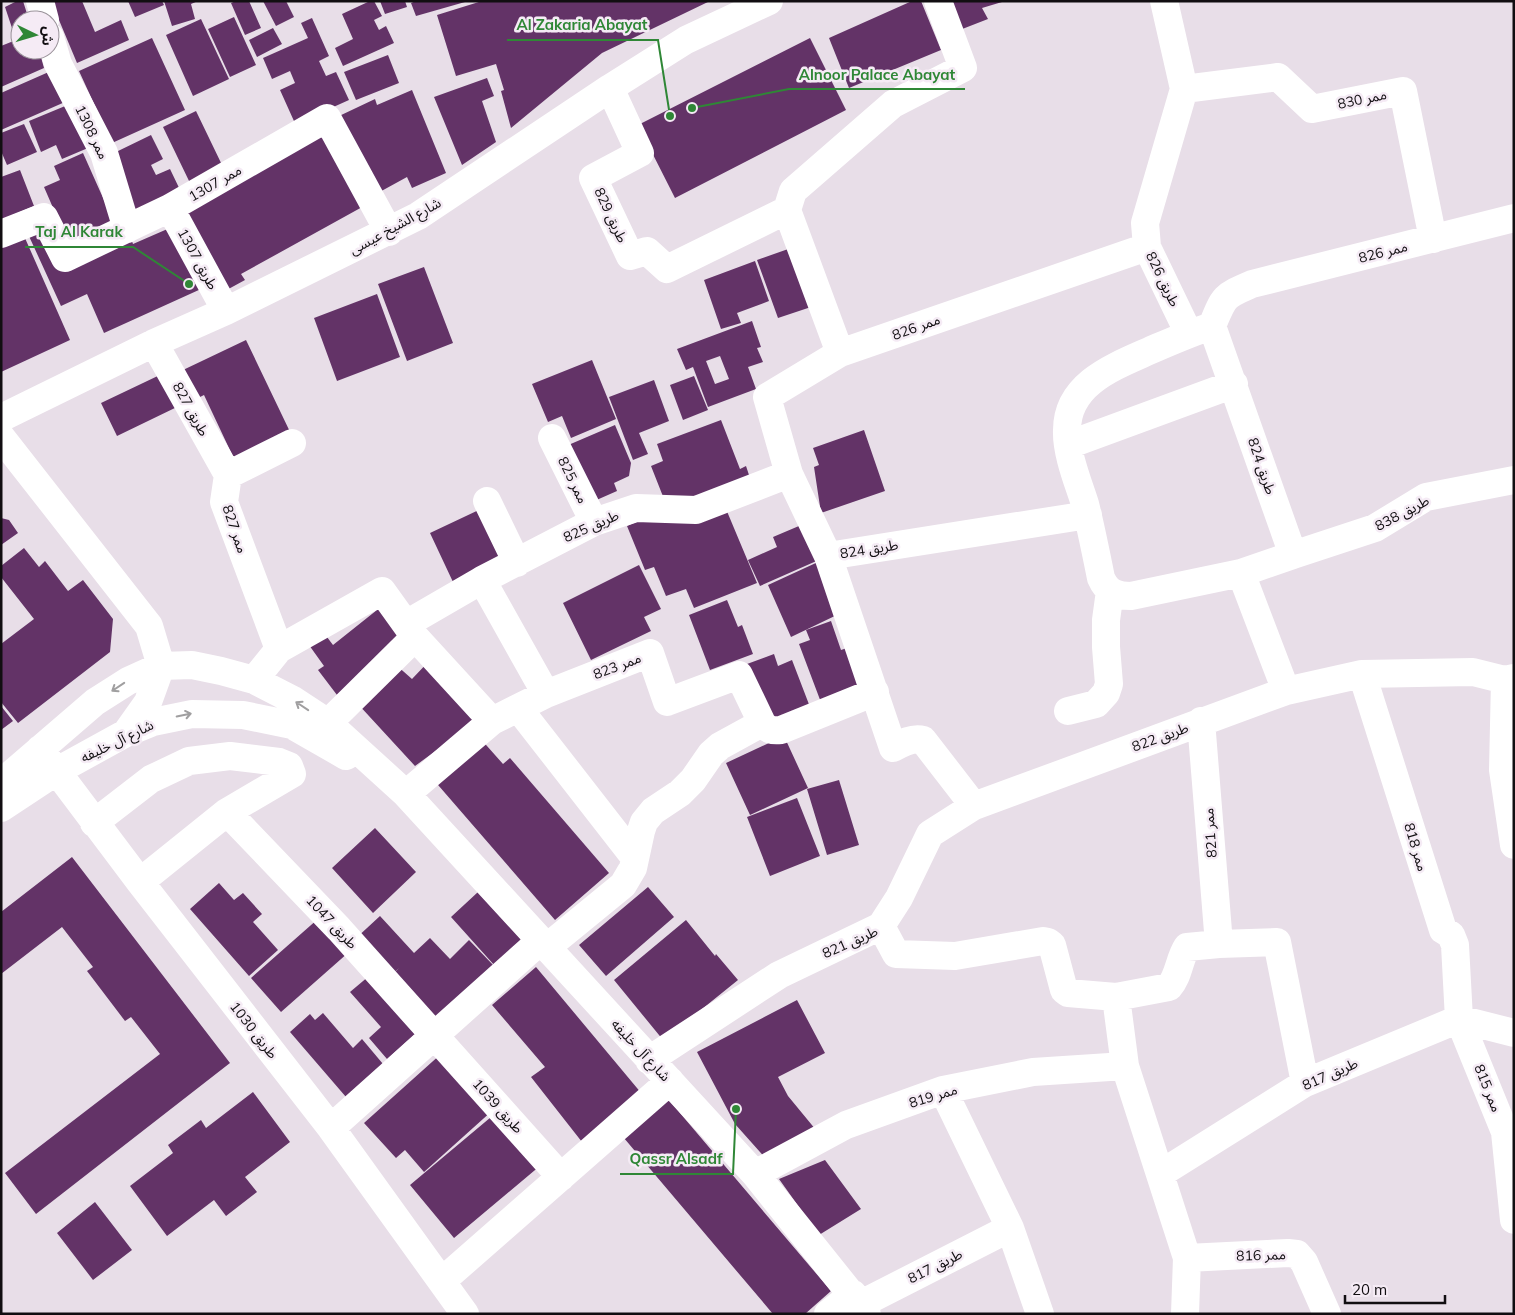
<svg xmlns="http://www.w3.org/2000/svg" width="1515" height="1315" viewBox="0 0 1515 1315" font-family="Mulish,'Noto Sans Arabic',sans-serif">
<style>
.building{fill:#633367;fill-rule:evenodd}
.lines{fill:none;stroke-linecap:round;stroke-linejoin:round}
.minor{stroke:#fff;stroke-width:28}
.oneway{stroke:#a09fa0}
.labels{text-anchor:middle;stroke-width:5;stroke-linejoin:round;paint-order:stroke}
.street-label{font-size:14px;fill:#110e11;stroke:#f5ebf5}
.leader{fill:none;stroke:#2f8736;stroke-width:2}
.callout-dot{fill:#2f8736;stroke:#f5ebf5;stroke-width:2}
.callout-label{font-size:15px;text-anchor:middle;font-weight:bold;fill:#2f8736;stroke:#f5ebf5;stroke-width:5;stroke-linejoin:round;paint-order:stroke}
</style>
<rect width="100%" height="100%" fill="#e8dee8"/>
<!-- building -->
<path class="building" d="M 17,1 L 23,1 L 29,20 L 20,20 L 20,50 L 39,50 L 44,68 L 1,87 L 1,46 L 16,40 L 5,7 Z
M 51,1 L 82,1 L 95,32 L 121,20 L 129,40 L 77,63 Z
M 128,1 L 162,1 L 164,5 L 135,17 Z
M 164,1 L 198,1 L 191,4 L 195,19 L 172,26 Z
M 236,1 L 249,1 L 261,28 L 245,35 L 231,3 Z
M 263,1 L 286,1 L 294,17 L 276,26 Z
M 370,1 L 374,1 L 382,16 L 374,20 L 379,30 L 386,26 L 394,43 L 343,66 L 335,48 L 353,39 L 342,14 Z
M 380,1 L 405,1 L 407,7 L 385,14 Z
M 416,1 L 465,1 L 465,2 L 416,16 L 411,3 Z
M 482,1 L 710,1 L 602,53 L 511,128 L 501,91 L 504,90 L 496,64 L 456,76 L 437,15 Z
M 912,1 L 921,1 L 941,50 L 849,88 L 829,38 Z
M 940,1 L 1002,1 L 1002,2 L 982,8 L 988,19 L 952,33 Z
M 234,17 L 256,65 L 230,77 L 208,29 Z
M 312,18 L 329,56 L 319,61 L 326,76 L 336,72 L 349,100 L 320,113 L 298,130 L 280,90 L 295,83 L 290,71 L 272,79 L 263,58 L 308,38 L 301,23 Z
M 201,19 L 229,79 L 193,96 L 166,35 Z
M 273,28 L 282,44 L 257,57 L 249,40 Z
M 152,38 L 185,110 L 112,143 L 79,71 Z
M 810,38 L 846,110 L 675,198 L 638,125 Z
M 388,55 L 399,83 L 356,100 L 344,72 Z
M 51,71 L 65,102 L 1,130 L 1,93 Z
M 487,78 L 494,96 L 482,101 L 496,142 L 462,165 L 434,97 Z
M 412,90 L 446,173 L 412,188 L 407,177 L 376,194 L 337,117 L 375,99 L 377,105 Z
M 70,104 L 88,148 L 62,159 L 56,145 L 41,152 L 29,121 Z
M 196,111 L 223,167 L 190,183 L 163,127 Z
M 24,124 L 37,152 L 7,165 L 1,151 L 1,133 Z
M 326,132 L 364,206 L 241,274 L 245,280 L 223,292 L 180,214 Z
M 151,135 L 163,159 L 151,165 L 156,175 L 170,169 L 182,194 L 136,217 L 116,152 Z
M 83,153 L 116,227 L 70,247 L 44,187 L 60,180 L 54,166 Z
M 20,170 L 34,206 L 1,220 L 1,177 Z
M 43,227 L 62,267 L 130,236 L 133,244 L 172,227 L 201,289 L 104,333 L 87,294 L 61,306 L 28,234 Z
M 21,229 L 70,340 L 1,372 L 1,238 Z
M 791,248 L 811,307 L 778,318 L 757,260 Z
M 755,261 L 769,301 L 737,313 L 741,323 L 721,329 L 704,280 Z
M 424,267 L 453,343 L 407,361 L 378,284 Z
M 377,294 L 400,357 L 337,381 L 314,318 Z
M 752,321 L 761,347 L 757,348 L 763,362 L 748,367 L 756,389 L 708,407 L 693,367 L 686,370 L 677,349 ZM 720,356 L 729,379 L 715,384 L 706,361 Z
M 246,340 L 292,436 L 236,463 L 204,395 L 196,399 L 183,370 Z
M 592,360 L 616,419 L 571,438 L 562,416 L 548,422 L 532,384 Z
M 164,373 L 179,406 L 117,436 L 101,403 Z
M 694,376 L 708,410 L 683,420 L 670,385 Z
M 654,380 L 669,421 L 639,433 L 648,454 L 633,460 L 609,397 Z
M 721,420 L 740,469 L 746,466 L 751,481 L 692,505 L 664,499 L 651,466 L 663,461 L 657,444 Z
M 615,425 L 631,463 L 629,476 L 614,483 L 617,491 L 592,502 L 566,446 Z
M 864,430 L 885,491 L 821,513 L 814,467 L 819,465 L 813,448 Z
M 483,508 L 506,557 L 453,582 L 430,533 Z
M 726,509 L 757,583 L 694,608 L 686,589 L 666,596 L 654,567 L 645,570 L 627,526 L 648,517 Z
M 1,518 L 9,520 L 18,533 L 1,545 Z
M 806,523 L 821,559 L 760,586 L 748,560 L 777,547 L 773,537 Z
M 24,548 L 39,567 L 45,561 L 68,591 L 83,580 L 113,619 L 110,652 L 18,723 L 1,702 L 1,644 L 34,619 L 1,577 L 1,566 Z
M 818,562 L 841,613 L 791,637 L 768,585 Z
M 639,565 L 661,609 L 644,617 L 651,631 L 591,660 L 563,603 Z
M 727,600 L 738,627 L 742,625 L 753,654 L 710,670 L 689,615 Z
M 382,606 L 407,640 L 337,695 L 318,670 L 324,666 L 309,645 L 324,633 L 333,645 Z
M 831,621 L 841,650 L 853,646 L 869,687 L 822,705 L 799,644 L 810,640 L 806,630 Z
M 774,654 L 778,666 L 792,660 L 810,707 L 770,723 L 747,664 Z
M 431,659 L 482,717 L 415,766 L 357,703 L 395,664 L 412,679 Z
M 1,706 L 13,721 L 1,730 Z
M 784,736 L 808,788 L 750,815 L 726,763 Z
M 479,737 L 503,764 L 510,758 L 609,873 L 555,920 L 432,778 Z
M 839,780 L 859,845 L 827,855 L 807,789 Z
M 797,798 L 820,856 L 770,876 L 747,817 Z
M 375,828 L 416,872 L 373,913 L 332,868 Z
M 72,857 L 230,1063 L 36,1214 L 5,1173 L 160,1054 L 131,1017 L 125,1021 L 87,971 L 93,967 L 62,927 L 1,974 L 1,912 Z
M 219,883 L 234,900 L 243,893 L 262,914 L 253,922 L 278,950 L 249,976 L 190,909 Z
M 648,887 L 674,917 L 606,976 L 579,945 Z
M 478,892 L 522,940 L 495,966 L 451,917 Z
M 380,916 L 414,953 L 430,938 L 450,959 L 469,940 L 495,967 L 435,1026 L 388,979 L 399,968 L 389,977 L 354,940 Z
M 319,918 L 349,952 L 281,1012 L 251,978 Z
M 686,920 L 715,956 L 716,954 L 738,980 L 686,1022 L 668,1046 L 614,980 Z
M 536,967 L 642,1094 L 582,1142 L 531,1077 L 545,1067 L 492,1005 Z
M 369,976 L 418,1031 L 387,1059 L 369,1038 L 381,1027 L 350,992 Z
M 797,1000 L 825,1053 L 778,1077 L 788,1096 L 816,1130 L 768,1161 L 735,1124 L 697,1052 Z
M 323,1013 L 353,1048 L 362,1039 L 383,1064 L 346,1097 L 290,1032 L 310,1014 L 315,1020 Z
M 442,1053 L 493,1110 L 424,1172 L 405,1150 L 396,1158 L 364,1123 Z
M 253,1092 L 290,1142 L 245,1177 L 257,1192 L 226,1216 L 214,1200 L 167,1236 L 130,1186 L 173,1153 L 168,1145 L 201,1120 L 206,1128 Z
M 663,1093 L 831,1291 L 805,1314 L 773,1314 L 618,1131 Z
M 497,1112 L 541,1165 L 454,1238 L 410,1185 Z
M 825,1160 L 861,1209 L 819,1235 L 779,1179 Z
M 95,1202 L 132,1250 L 93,1280 L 57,1233 Z"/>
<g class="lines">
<!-- minor -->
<path class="minor" d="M 40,1 L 45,20
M 1164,1 L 1184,89 L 1145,223 L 1147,247 L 1189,334
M 50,37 L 58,64 L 104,153 L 127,229
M 610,88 L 640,153 L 593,178 L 630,256 L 647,251 L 667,269 L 787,210 L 793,191 L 893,104 L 963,68 L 938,1
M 1184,89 L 1278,77 L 1312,109 L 1403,91 L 1433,239
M 170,208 L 226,311
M 787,210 L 840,353
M 1,234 L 44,217 L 65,258 L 170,208 L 327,118 L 389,232
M 1212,326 C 1190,333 1170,342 1149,351 C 1113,367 1067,384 1067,430 C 1066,453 1078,482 1085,504 C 1091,528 1096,553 1101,578 C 1107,592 1116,596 1131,596 L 1241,573 L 1293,555 L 1212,326 C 1224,296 1224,296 1252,284 L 1514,218
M 154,343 L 228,475
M 1,418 L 154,343 L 226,311 L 418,216 L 610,88 L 686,40 L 769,1
M 1,437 L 149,626 L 161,666
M 552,438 L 594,522
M 1068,445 L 1234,384
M 487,501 L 517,563
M 1293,555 L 1375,528 L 1426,497 L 1514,480
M 828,556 L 1088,515
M 1241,573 L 1286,691
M 482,580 L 546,694
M 406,624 L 482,580 L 594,522 L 636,508 L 696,510 L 789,474
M 279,649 L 224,502 L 228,475 L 292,443
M 1362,674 L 1443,930 L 1451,935 L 1455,945 L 1459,1019 L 1505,1132 L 1514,1220
M 254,680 L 279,649 L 382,591 L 415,637 L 492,721
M 1505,680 L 1503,770 L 1514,845
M 519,709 L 635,858
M 1068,711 L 1096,704 L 1106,693 L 1109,684 L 1106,647 L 1106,620 L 1110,591
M 1201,721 L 1219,944
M 328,723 L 415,637
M 126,733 L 148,702 L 161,666
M 40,749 L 140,882 L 331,1128 L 465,1314
M 1,783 L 95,702 L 128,681 L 161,666 L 192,665 L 221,671 L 254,680 L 293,700 L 328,723 L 406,794 L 755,1174 L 867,1314
M 406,794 L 492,721 L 546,694 L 650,653 L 667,702 L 739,675 L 762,723 C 768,730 772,731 781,730 L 875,692
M 974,806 L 923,740 C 913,737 902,743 893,748 L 828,556 L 789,474 L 767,397 L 840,353 L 1147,247
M 1,808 L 57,771 L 126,733 L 153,722 L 192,714 L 243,715 L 292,725 L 346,756
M 227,812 L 339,929 L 561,1177
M 94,823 L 151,779 L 189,761 L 230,756 L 279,762 L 289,766 L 292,774 L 227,812 L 140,882
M 881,926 L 899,898 L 930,834 L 974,806 L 1286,691 L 1362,674 L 1473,672 L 1505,680 L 1514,678
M 546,948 L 623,885 L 633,868 L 641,831 L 644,822 L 653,811 L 680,793 L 693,780 L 711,754 L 720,746 L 762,723
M 1116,997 L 1125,1066 L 1187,1258 L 1185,1314
M 649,1060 L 779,975 L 881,926 L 896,954 L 955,956 L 1043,941 L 1048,942 L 1052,945 L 1064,990 L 1068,993 L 1116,997 L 1169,987 C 1179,976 1179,959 1187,947 L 1219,944 L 1277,942 L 1305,1083
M 943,1090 L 1010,1228 L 1040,1314
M 331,1128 L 540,941
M 755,1174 L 846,1125 L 943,1090 L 1033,1072 L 1125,1066
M 1160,1174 L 1305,1083 L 1459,1019 L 1514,1033
M 1187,1258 L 1288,1253 L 1297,1254 L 1304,1262 L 1327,1314
M 442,1281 L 670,1081
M 861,1304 L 1010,1228
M 828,1314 L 853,1294"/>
</g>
<!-- one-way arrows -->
<defs><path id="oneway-shaft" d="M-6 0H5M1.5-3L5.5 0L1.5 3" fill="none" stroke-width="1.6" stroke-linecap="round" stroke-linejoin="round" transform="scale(1.25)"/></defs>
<g class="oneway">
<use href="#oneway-shaft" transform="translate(118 687) rotate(146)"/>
<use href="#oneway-shaft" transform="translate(302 706) rotate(-146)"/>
<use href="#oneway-shaft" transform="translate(184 715) rotate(-12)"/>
</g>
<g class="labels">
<!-- street labels -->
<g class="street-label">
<text transform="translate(1362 99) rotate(-12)" y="5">ممر 830</text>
<text transform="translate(92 132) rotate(64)" y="5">ممر 1308</text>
<text transform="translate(215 183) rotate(-30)" y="5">ممر 1307</text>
<text transform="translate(611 215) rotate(65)" y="5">طريق 829</text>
<text transform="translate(395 226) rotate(-29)" y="5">شارع الشيخ عيسى</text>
<text transform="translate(1383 252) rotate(-14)" y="5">ممر 826</text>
<text transform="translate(198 259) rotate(61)" y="5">طريق 1307</text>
<text transform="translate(1163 279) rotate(64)" y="5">طريق 826</text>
<text transform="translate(916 327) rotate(-20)" y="5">ممر 826</text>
<text transform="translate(191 409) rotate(61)" y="5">طريق 827</text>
<text transform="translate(1262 466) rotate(71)" y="5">طريق 824</text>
<text transform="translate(573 480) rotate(64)" y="5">ممر 825</text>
<text transform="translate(1402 513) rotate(-28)" y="5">طريق 838</text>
<text transform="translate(591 526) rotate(-24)" y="5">طريق 825</text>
<text transform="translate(235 529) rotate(71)" y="5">ممر 827</text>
<text transform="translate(869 549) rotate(-9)" y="5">طريق 824</text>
<text transform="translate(617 666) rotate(-21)" y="5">ممر 823</text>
<text transform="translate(1160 737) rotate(-20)" y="5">طريق 822</text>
<text transform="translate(117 741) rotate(-26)" y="5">شارع آل خليفه</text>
<text transform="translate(1210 833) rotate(-94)" y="5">ممر 821</text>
<text transform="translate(1416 847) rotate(73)" y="5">ممر 818</text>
<text transform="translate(332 922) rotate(47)" y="5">طريق 1047</text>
<text transform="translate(850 942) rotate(-24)" y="5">طريق 821</text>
<text transform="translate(254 1030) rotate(52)" y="5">طريق 1030</text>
<text transform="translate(641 1050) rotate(47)" y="5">شارع آل خليفه</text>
<text transform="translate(1330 1074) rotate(-24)" y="5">طريق 817</text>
<text transform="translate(1488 1088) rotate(68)" y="5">ممر 815</text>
<text transform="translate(933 1096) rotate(-17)" y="5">ممر 819</text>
<text transform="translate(498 1106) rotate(48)" y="5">طريق 1039</text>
<text transform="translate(1261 1255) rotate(-2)" y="5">ممر 816</text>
<text transform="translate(935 1266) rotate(-27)" y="5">طريق 817</text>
</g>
</g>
<!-- callouts -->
<path class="leader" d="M670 116L658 40H507M692 108L789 89H965M189 284L133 247H25M736 1109L733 1174H620"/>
<g class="callout-dot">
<circle cx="670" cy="116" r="5"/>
<circle cx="692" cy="108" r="5"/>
<circle cx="189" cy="284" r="5"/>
<circle cx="736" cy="1109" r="5"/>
</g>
<g class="callout-label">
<text x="582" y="30">Al Zakaria Abayat</text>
<text x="877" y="80">Alnoor Palace Abayat</text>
<text x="79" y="237">Taj Al Karak</text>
<text x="676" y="1164">Qassr Alsadf</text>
</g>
<!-- border -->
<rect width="1515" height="1315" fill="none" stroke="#110e11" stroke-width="5"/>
<!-- north arrow -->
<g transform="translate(35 35) rotate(95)"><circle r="24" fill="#f5ebf5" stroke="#9a939a"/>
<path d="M0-4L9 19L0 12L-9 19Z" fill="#2f8736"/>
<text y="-8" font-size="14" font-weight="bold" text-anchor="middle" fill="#110e11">ش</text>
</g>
<!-- scale -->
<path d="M1345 1295v8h100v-8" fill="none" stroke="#110e11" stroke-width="2.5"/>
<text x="1352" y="1295" font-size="15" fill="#110e11" stroke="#f5ebf5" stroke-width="4" paint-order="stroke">20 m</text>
</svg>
